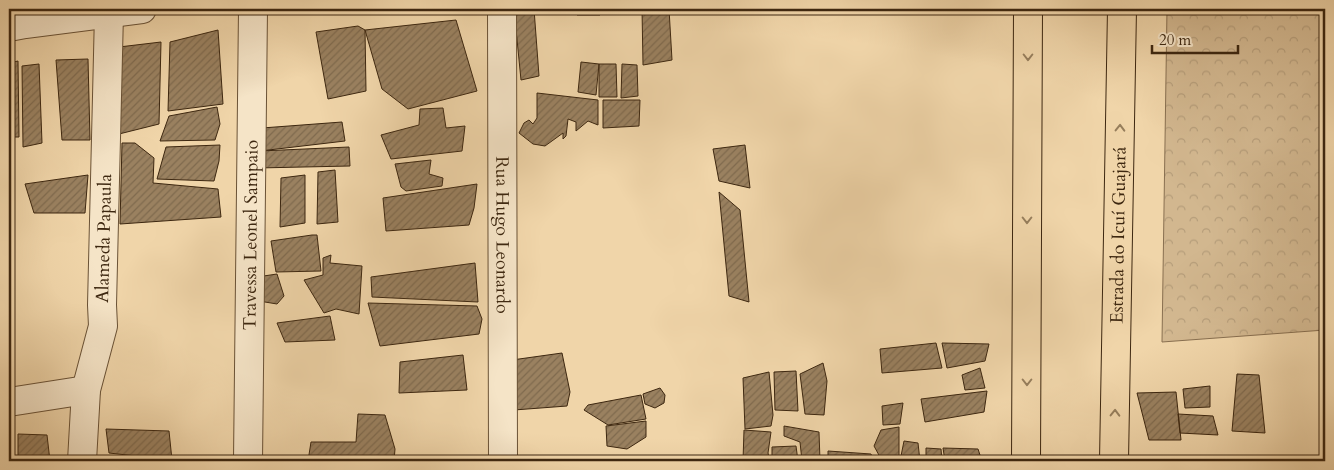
<svg xmlns="http://www.w3.org/2000/svg" width="1334" height="470" viewBox="0 0 1334 470" font-family="Cardo,serif">
<style>
.forest{fill:url(#forest-crowns);stroke:#886f50}
.building{fill:url(#building-hatch);stroke:#3d2710}
.lines{fill:none;stroke-linecap:round;stroke-linejoin:round}
.minor-casing{stroke:#6a5236;stroke-width:30}
.major-casing{stroke:#3d2710;stroke-width:30}
.minor{stroke:#f5e4c7;stroke-width:28}
.major{stroke:#f0d5a9;stroke-width:28}
.oneway{stroke:#967e5c}
.labels{text-anchor:middle;stroke-width:4;stroke-linejoin:round;paint-order:stroke}
.street-label{font-size:18px;fill:#3d2710;stroke:#f5e4c7}
</style>
<defs>
<pattern id="forest-crowns" width="20" height="18" patternUnits="userSpaceOnUse" patternTransform="scale(1.25)"><rect width="20" height="18" fill="#d2b78f"/><path d="M2 6a3 3 0 1 1 6 0M12 15a3 3 0 1 1 6 0" fill="none" stroke="#b59d7a"/></pattern>
<pattern id="building-hatch" width="6" height="6" patternUnits="userSpaceOnUse" patternTransform="scale(1.25)"><rect width="6" height="6" fill="#9a8160"/><path d="M-1 1l2-2M0 6l6-6M5 7l2-2" fill="none" stroke="#7f6a4e"/></pattern>
</defs>
<rect width="100%" height="100%" fill="#f0d5a9"/>
<filter id="stains"><feTurbulence type="fractalNoise" baseFrequency=".004" numOctaves="4"/><feColorMatrix values="0 0 0 0 .2 0 0 0 0 .09 0 0 0 0 .02 0 0 0 .5 -.17"/></filter>
<radialGradient id="worn" r=".72"><stop offset=".6" stop-color="#630" stop-opacity="0"/><stop offset="1" stop-color="#630" stop-opacity=".3"/></radialGradient>
<!-- forest -->
<path class="forest" d="M 1167,9 L 1325,9 L 1325,330 L 1162,342 Z"/>
<!-- building -->
<path class="building" d="M 514,9 L 534,9 L 539,76 L 521,80 Z
M 576,9 L 601,9 L 600,15 L 577,15 Z
M 642,9 L 669,9 L 672,60 L 643,65 Z
M 682,9 L 711,9 L 711,14 L 682,13 Z
M 456,20 L 477,91 L 408,109 L 382,89 L 365,30 Z
M 358,26 L 365,30 L 366,91 L 328,99 L 316,32 Z
M 218,30 L 223,104 L 168,111 L 170,42 Z
M 161,42 L 159,124 L 119,134 L 119,47 Z
M 88,59 L 90,140 L 62,140 L 56,60 Z
M 18,61 L 19,137 L 9,137 L 9,63 Z
M 581,62 L 599,64 L 596,95 L 578,92 Z
M 39,64 L 42,143 L 23,147 L 22,66 Z
M 599,64 L 616,64 L 617,97 L 599,97 Z
M 622,64 L 637,65 L 638,96 L 621,98 Z
M 537,93 L 598,100 L 598,125 L 588,121 L 576,131 L 576,122 L 568,119 L 566,136 L 563,139 L 563,133 L 545,146 L 533,144 L 519,133 L 524,123 L 529,120 L 533,124 L 537,118 Z
M 603,100 L 640,100 L 639,126 L 603,128 Z
M 217,107 L 220,124 L 215,140 L 160,141 L 169,116 Z
M 443,108 L 446,128 L 465,126 L 462,151 L 391,159 L 381,135 L 419,125 L 420,109 Z
M 342,122 L 345,141 L 260,151 L 262,128 Z
M 122,143 L 135,143 L 154,158 L 153,183 L 218,189 L 221,217 L 120,224 Z
M 220,145 L 219,161 L 214,181 L 157,179 L 166,147 Z
M 745,145 L 750,188 L 719,181 L 713,149 Z
M 349,147 L 350,166 L 257,168 L 260,151 Z
M 431,160 L 429,174 L 443,178 L 442,186 L 406,191 L 401,187 L 395,164 Z
M 335,170 L 338,222 L 317,224 L 318,172 Z
M 88,175 L 85,213 L 34,213 L 25,184 Z
M 305,175 L 305,223 L 280,227 L 281,178 Z
M 477,184 L 474,208 L 469,225 L 386,231 L 383,198 Z
M 719,192 L 740,210 L 749,302 L 729,296 Z
M 312,235 L 317,235 L 321,271 L 276,272 L 271,241 Z
M 331,255 L 330,263 L 362,266 L 359,314 L 336,309 L 324,313 L 304,280 L 323,275 L 323,258 Z
M 475,263 L 478,302 L 372,297 L 371,277 Z
M 277,274 L 284,296 L 277,304 L 253,300 L 257,277 Z
M 368,303 L 477,306 L 482,319 L 479,334 L 380,346 Z
M 330,316 L 335,340 L 285,342 L 277,323 Z
M 936,343 L 942,368 L 882,373 L 880,349 Z
M 942,343 L 989,344 L 985,361 L 947,368 Z
M 562,353 L 570,392 L 567,406 L 514,410 L 512,360 Z
M 463,355 L 467,390 L 399,393 L 400,362 Z
M 823,363 L 827,381 L 824,415 L 805,414 L 800,374 Z
M 980,368 L 985,388 L 965,390 L 962,375 Z
M 796,371 L 798,411 L 775,410 L 774,372 Z
M 769,372 L 773,415 L 771,426 L 745,429 L 743,378 Z
M 1237,374 L 1259,375 L 1265,433 L 1232,431 Z
M 1210,386 L 1210,407 L 1185,408 L 1183,389 Z
M 660,388 L 665,395 L 664,403 L 655,408 L 645,404 L 643,394 Z
M 987,391 L 984,412 L 925,422 L 921,399 Z
M 1176,392 L 1181,440 L 1149,440 L 1137,393 Z
M 641,395 L 646,419 L 608,425 L 584,410 L 588,405 Z
M 903,403 L 900,424 L 883,425 L 882,406 Z
M 358,414 L 385,415 L 395,449 L 394,461 L 308,461 L 311,442 L 356,442 Z
M 1178,414 L 1213,416 L 1218,435 L 1180,433 Z
M 646,421 L 646,437 L 627,449 L 607,446 L 606,426 Z
M 784,426 L 819,432 L 820,461 L 802,461 L 800,442 L 784,436 Z
M 899,427 L 899,461 L 881,461 L 880,457 L 874,446 L 881,430 Z
M 106,429 L 169,431 L 172,460 L 109,453 Z
M 744,430 L 771,432 L 768,453 L 770,461 L 743,461 Z
M 18,434 L 47,435 L 50,461 L 18,461 Z
M 12,438 L 12,461 L 9,461 L 9,439 Z
M 904,441 L 918,443 L 920,461 L 900,461 Z
M 796,446 L 798,461 L 772,461 L 772,447 Z
M 926,448 L 941,449 L 942,461 L 926,461 Z
M 943,448 L 978,449 L 980,455 L 978,461 L 945,461 Z
M 828,451 L 871,454 L 874,461 L 828,461 Z"/>
<g class="lines">
<!-- minor casing -->
<g class="minor-casing">
<g id="minor">
<path id="s1" d="M 502,9 L 503,461"/>
<path d="M 9,27 L 25,24 L 142,9"/>
<path d="M 9,402 L 86,390"/>
<path id="s2" d="M 82,461 L 86,390 L 103,326 L 102,305 L 109,13"/>
<path id="s3" d="M 248,461 L 253,9"/>
</g>
</g>
<!-- major casing -->
<g class="major-casing">
<g id="major">
<path d="M 1026,461 L 1028,9"/>
<path id="s4" d="M 1114,461 L 1122,9"/>
</g>
</g>
<!-- minor -->
<use href="#minor" class="minor"/>
<!-- major -->
<use href="#major" class="major"/>
</g>
<!-- one-way arrows -->
<defs><path id="oneway-chevron" d="M-2-3.5L2.5 0L-2 3.5" fill="none" stroke-width="1.6" stroke-linecap="round" stroke-linejoin="round" transform="scale(1.25)"/></defs>
<g class="oneway">
<use href="#oneway-chevron" transform="translate(1028 57) rotate(90)"/>
<use href="#oneway-chevron" transform="translate(1120 128) rotate(-89)"/>
<use href="#oneway-chevron" transform="translate(1027 220) rotate(90)"/>
<use href="#oneway-chevron" transform="translate(1027 382) rotate(90)"/>
<use href="#oneway-chevron" transform="translate(1115 413) rotate(-89)"/>
</g>
<g class="labels">
<!-- street labels -->
<g class="street-label">
<text dy="6" stroke="none"><textPath href="#s3" startOffset="226">Travessa Leonel Sampaio</textPath></text>
<text dy="6" stroke="none"><textPath href="#s1" startOffset="226">Rua Hugo Leonardo</textPath></text>
<text dy="6" stroke="none"><textPath href="#s4" startOffset="226">Estrada do Icuí Guajará</textPath></text>
<text dy="6" stroke="none"><textPath href="#s2" startOffset="225">Alameda Papaula</textPath></text>
</g>
</g>
<!-- margin -->
<rect width="1334" height="470" fill="none" stroke="#f0d5a9" stroke-width="30"/>
<rect x="10" y="10" width="1314" height="450" fill="none" stroke="#3d2710" stroke-width="2.5"/>
<rect x="15" y="15" width="1304" height="440" fill="none" stroke="#3d2710"/>
<!-- scale -->
<path d="M1152 45v8h86v-8" fill="none" stroke="#3d2710" stroke-width="2.5"/>
<text x="1159" y="45" font-size="15" fill="#3d2710" stroke="#f5e4c7" stroke-width="4" paint-order="stroke">20 m</text>
<rect width="100%" height="100%" filter="url(#stains)"/>
<rect width="100%" height="100%" fill="url(#worn)"/>
</svg>
